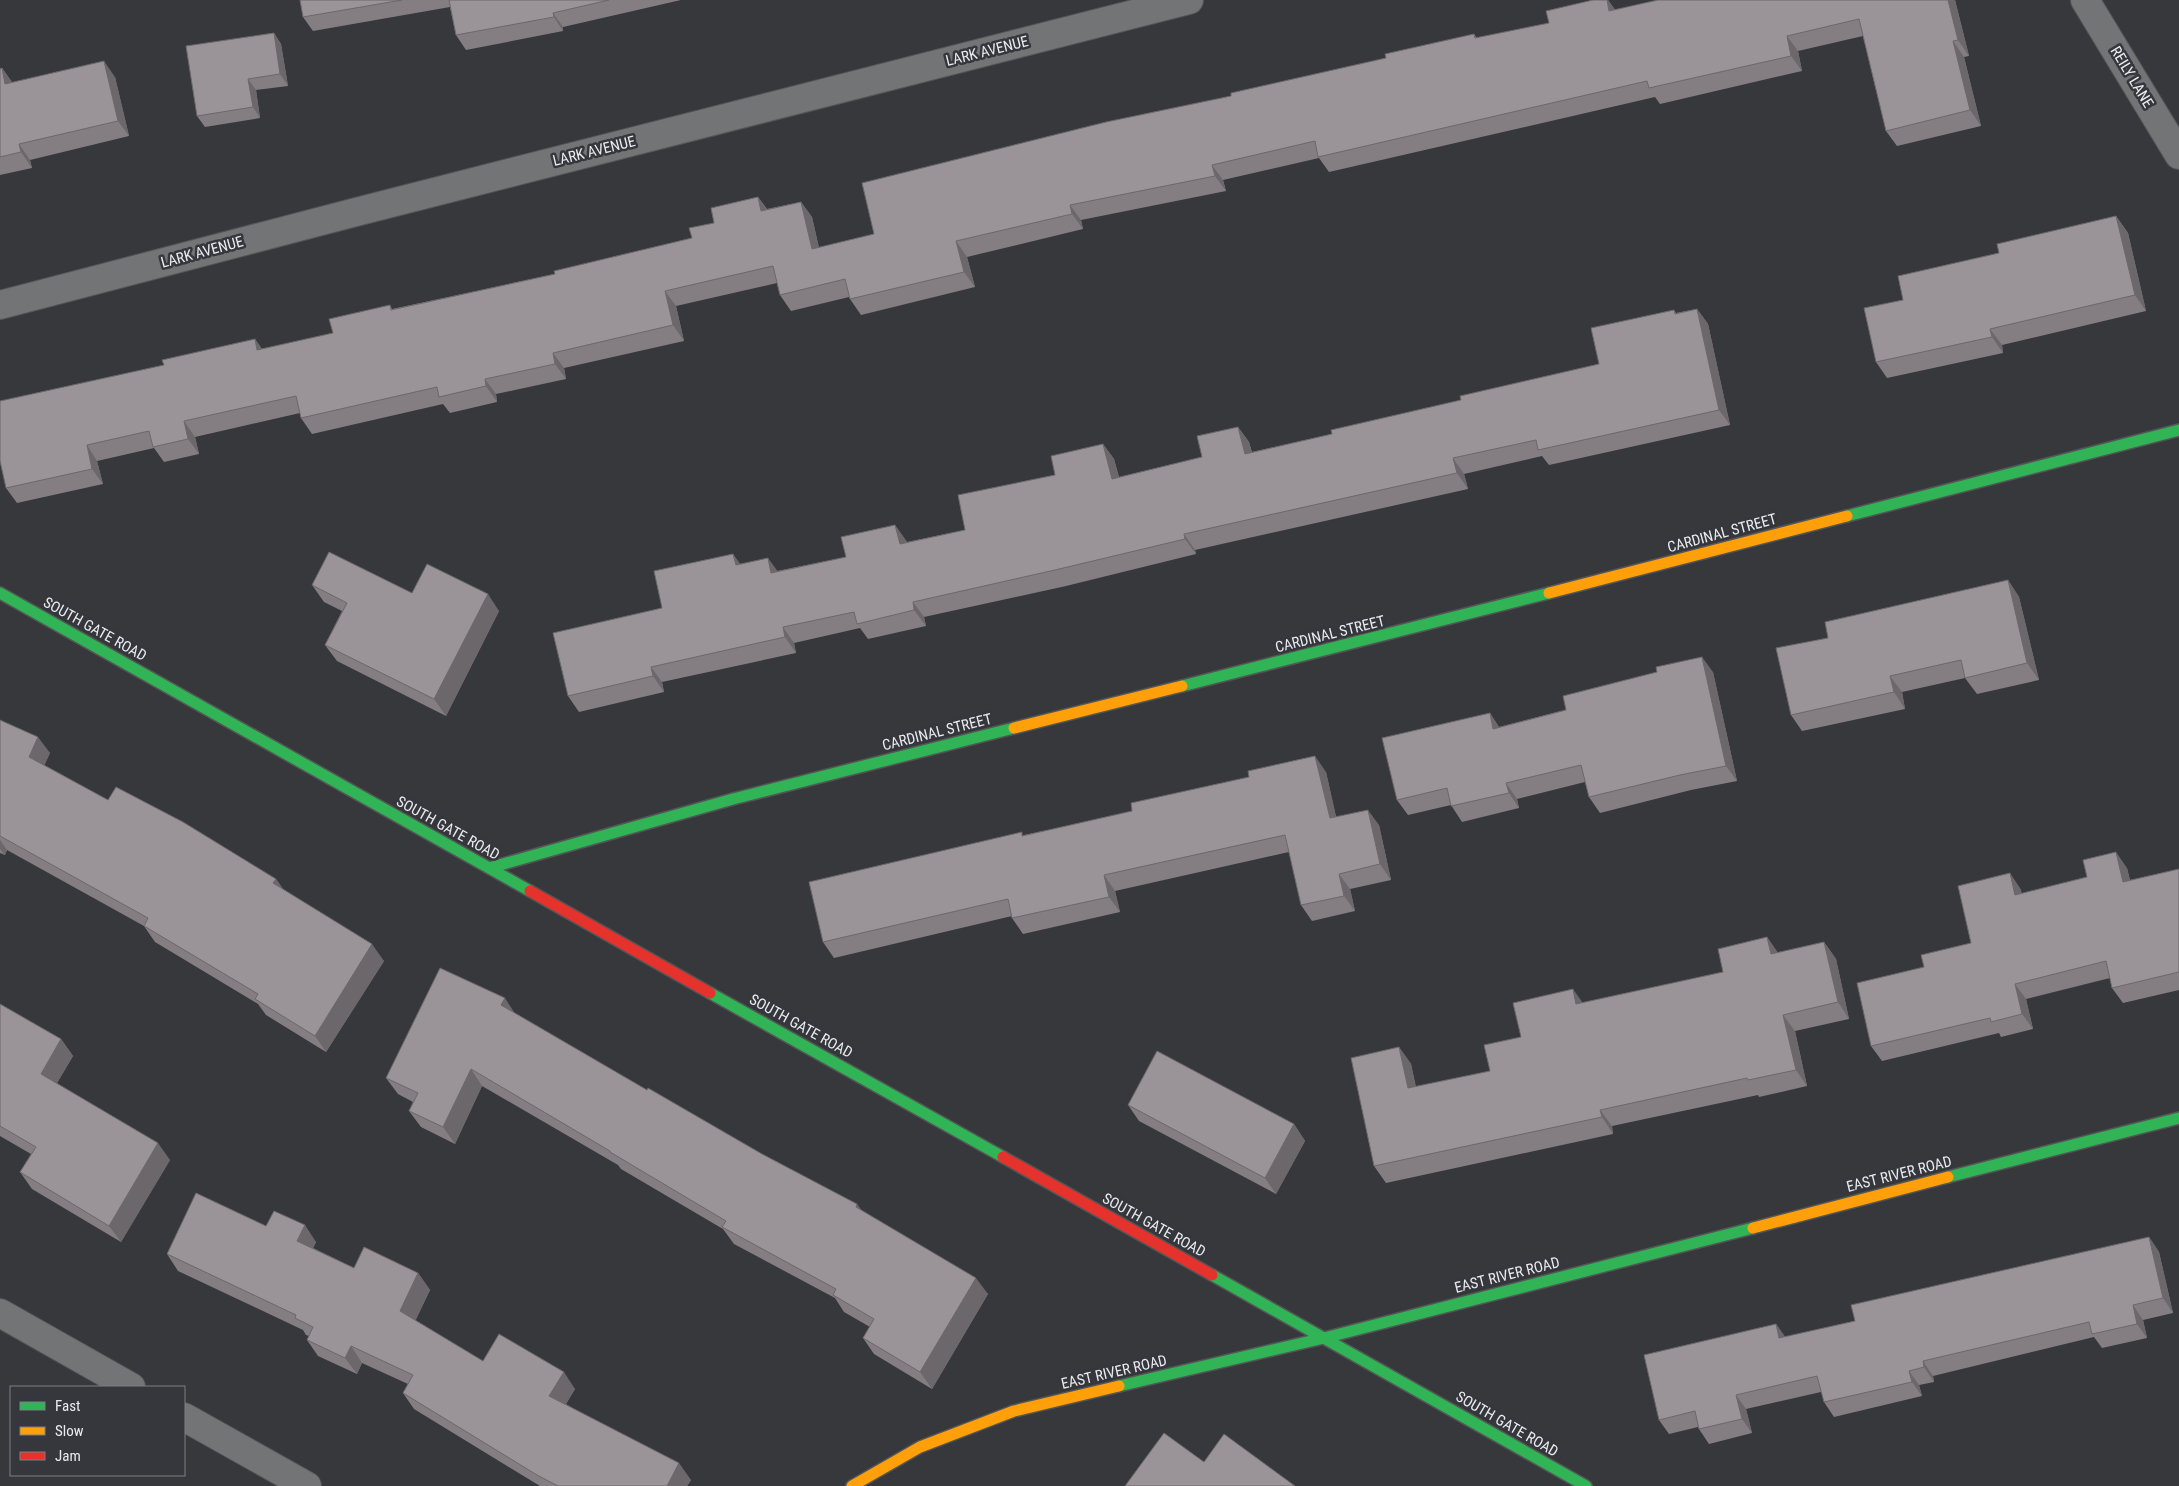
<svg xmlns="http://www.w3.org/2000/svg" width="2179" height="1486" viewBox="0 0 2179 1486" font-family="'Roboto Condensed',sans-serif">
<style>
.lines{fill:none;stroke-linecap:round;stroke-linejoin:round}
.street-casing{stroke:#535557;stroke-width:30}
.fast-casing{stroke:#535557;stroke-width:14}
.slow-casing{stroke:#535557;stroke-width:14}
.jam-casing{stroke:#535557;stroke-width:14}
.street{stroke:#737476;stroke-width:28}
.fast{stroke:#30b455;stroke-width:11}
.slow{stroke:#ff9f0a;stroke-width:11}
.jam{stroke:#e5322d;stroke-width:11}
.wall{fill:#847e83}
.shaded-wall{fill:#6c676a}
.building{fill:#9a9398;stroke:#6c676a}
.labels{text-anchor:middle;stroke-width:5;stroke-linejoin:round;paint-order:stroke}
.street-label{font-size:15px;fill:#eaebee;stroke:#35373c}
</style>
<rect width="100%" height="100%" fill="#36383b"/>
<g class="lines">
<!-- street casing -->
<g class="street-casing">
<path id="street" d="M 2085,0 L 2179,155
M 0,305 L 356,212 L 1189,0
M 0,1313 L 131,1387
M 184,1417 L 307,1486"/>
</g>
<!-- fast casing -->
<g class="fast-casing">
<path id="fast" d="M 1847,516 L 2179,430
M 0,593 L 530,891
M 1182,686 L 1549,593
M 489,868 L 733,799 L 1014,728
M 710,993 L 1003,1157
M 1948,1177 L 2179,1118
M 1212,1275 L 1586,1486
M 1119,1386 L 1324,1338 L 1753,1228"/>
</g>
<!-- slow casing -->
<g class="slow-casing">
<path id="slow" d="M 1549,593 L 1847,516
M 1014,728 L 1182,686
M 1753,1228 L 1948,1177
M 852,1486 L 920,1447 L 1014,1411 L 1119,1386"/>
</g>
<!-- jam casing -->
<g class="jam-casing">
<path id="jam" d="M 530,891 L 710,993
M 1003,1157 L 1212,1275"/>
</g>
<!-- street -->
<use href="#street" class="street"/>
<!-- fast -->
<use href="#fast" class="fast"/>
<!-- slow -->
<use href="#slow" class="slow"/>
<!-- jam -->
<use href="#jam" class="jam"/>
</g>
<!-- wall -->
<path class="wall" d="M 300,0 L 681,0 L 563,27 L 563,31 L 466,50 L 456,35 L 450,7 L 313,31 L 303,17 Z
M 1608,0 L 1615,10 L 1658,0 L 1955,0 L 1969,56 L 1964,57 L 1981,126 L 1897,146 L 1886,131 L 1863,36 L 1798,51 L 1802,71 L 1660,104 L 1655,97 L 1329,172 L 1319,158 L 1223,180 L 1226,191 L 1081,220 L 1083,229 L 967,257 L 975,287 L 861,315 L 850,299 L 849,297 L 791,311 L 780,295 L 777,283 L 676,306 L 684,341 L 564,368 L 566,379 L 496,394 L 497,402 L 450,413 L 443,404 L 312,434 L 301,418 L 300,413 L 195,437 L 199,454 L 164,462 L 154,448 L 97,461 L 103,484 L 17,503 L 6,488 L 164,365 L 255,339 L 262,349 L 333,333 L 390,305 L 392,309 L 555,274 L 692,238 L 714,223 L 758,197 L 767,209 L 801,202 L 812,217 L 819,248 L 874,234 L 1231,96 L 1386,58 L 1474,34 L 1477,38 L 1549,23 Z
M 274,33 L 281,44 L 288,86 L 256,90 L 260,118 L 205,127 L 197,116 Z
M 2,68 L 12,82 L 115,77 L 129,136 L 30,160 L 32,168 L 0,175 L 0,69 Z
M 2116,216 L 2128,233 L 2146,311 L 2002,345 L 2003,353 L 1887,378 L 1876,362 L 1903,300 L 1999,253 Z
M 1697,309 L 1708,324 L 1730,425 L 1549,465 L 1542,456 L 1464,474 L 1468,489 L 1195,550 L 1196,554 L 1066,586 L 924,617 L 926,626 L 868,639 L 860,628 L 794,643 L 796,653 L 662,682 L 664,692 L 579,712 L 568,696 L 662,608 L 733,554 L 740,564 L 777,571 L 846,557 L 895,525 L 907,542 L 965,530 L 1055,475 L 1103,444 L 1114,459 L 1119,477 L 1202,457 L 1238,427 L 1249,442 L 1252,452 L 1332,434 L 1599,364 L 1674,310 L 1676,313 Z
M 2008,580 L 2019,597 L 2039,680 L 1977,694 L 1965,678 L 1902,692 L 1905,709 L 1802,731 L 1791,715 L 1828,638 Z
M 312,585 L 412,593 L 499,611 L 446,716 L 337,661 L 325,645 L 342,611 L 324,602 Z
M 1713,672 L 1737,781 L 1691,790 L 1600,813 L 1589,797 L 1585,782 L 1517,799 L 1519,808 L 1462,822 L 1451,805 L 1408,815 L 1397,800 L 1490,713 L 1499,727 Z
M 0,720 L 50,753 L 44,765 L 108,800 L 276,879 L 283,889 L 384,961 L 326,1052 L 266,1015 L 258,1004 L 155,942 L 144,926 L 7,850 L 5,855 L 0,853 Z
M 1326,772 L 1336,817 L 1379,825 L 1391,880 L 1350,889 L 1355,911 L 1312,921 L 1301,905 L 1289,852 L 1115,891 L 1120,912 L 1023,934 L 1012,918 L 1012,916 L 834,958 L 823,942 L 1024,835 Z
M 2127,868 L 2130,880 L 2179,869 L 2179,990 L 2123,1003 L 2112,988 L 2110,978 L 2026,999 L 2033,1029 L 2001,1037 L 1999,1033 L 1882,1061 L 1871,1046 L 1924,967 L 1971,943 L 2020,888 L 2022,894 Z
M 1767,937 L 1778,953 L 1824,942 L 1836,959 L 1849,1019 L 1795,1031 L 1807,1086 L 1759,1097 L 1758,1095 L 1612,1126 L 1613,1134 L 1386,1183 L 1374,1166 L 1399,1047 L 1411,1064 L 1416,1087 L 1490,1071 L 1521,1037 L 1583,1003 L 1723,972 Z
M 0,1004 L 61,1039 L 73,1056 L 57,1083 L 170,1160 L 121,1242 L 32,1189 L 20,1172 L 31,1154 L 0,1136 Z
M 515,1013 L 647,1090 L 762,1154 L 863,1211 L 988,1294 L 932,1389 L 874,1354 L 863,1338 L 870,1327 L 844,1312 L 835,1298 L 734,1244 L 723,1229 L 621,1169 L 618,1165 L 482,1086 L 455,1144 L 421,1127 L 409,1111 L 413,1102 L 398,1094 L 386,1078 Z
M 1128,1105 L 1294,1124 L 1305,1141 L 1276,1194 L 1139,1121 Z
M 266,1226 L 316,1242 L 313,1248 L 354,1268 L 418,1273 L 430,1290 L 415,1321 L 483,1361 L 575,1389 L 566,1404 L 691,1480 L 687,1486 L 540,1486 L 414,1409 L 403,1393 L 408,1384 L 362,1363 L 357,1374 L 318,1356 L 307,1340 L 309,1336 L 306,1335 L 303,1330 L 178,1271 L 167,1254 Z
M 2149,1237 L 2159,1252 L 2173,1313 L 2143,1320 L 2147,1338 L 2102,1348 L 2094,1337 L 1933,1376 L 1934,1382 L 1919,1385 L 1922,1396 L 1834,1417 L 1824,1402 L 1821,1392 L 1746,1409 L 1752,1433 L 1709,1444 L 1699,1429 L 1698,1427 L 1669,1434 L 1659,1420 L 1776,1324 L 1785,1337 L 1855,1321 Z"/>
<!-- shaded-wall -->
<path class="shaded-wall" d="M 1607,0 L 1608,0 L 1617,12 L 1609,11 Z
M 1948,0 L 1955,0 L 1969,56 L 1958,40 Z
M 553,13 L 563,27 L 563,31 L 554,17 Z
M 274,33 L 281,44 L 288,86 L 280,74 Z
M 1787,36 L 1798,51 L 1802,71 L 1791,56 Z
M 1953,41 L 1964,57 L 1981,126 L 1970,110 Z
M 104,61 L 115,77 L 129,136 L 118,121 Z
M 2,68 L 13,84 L 5,84 Z
M 248,79 L 256,90 L 260,118 L 253,107 Z
M 19,144 L 30,160 L 32,168 L 21,152 Z
M 1212,165 L 1223,180 L 1226,191 L 1215,176 Z
M 758,197 L 769,213 L 761,211 Z
M 801,202 L 812,217 L 823,265 L 812,249 Z
M 1070,205 L 1081,220 L 1083,229 L 1072,214 Z
M 2116,216 L 2128,233 L 2146,311 L 2135,295 Z
M 956,241 L 967,257 L 975,287 L 964,272 Z
M 665,291 L 676,306 L 684,341 L 673,325 Z
M 1697,309 L 1708,324 L 1730,425 L 1719,410 Z
M 1990,329 L 2002,345 L 2003,353 L 1992,337 Z
M 255,339 L 266,355 L 257,350 Z
M 553,353 L 564,368 L 566,379 L 555,364 Z
M 485,379 L 496,394 L 497,402 L 486,386 Z
M 184,421 L 195,437 L 199,454 L 188,439 Z
M 1238,427 L 1249,442 L 1256,469 L 1245,454 Z
M 1103,444 L 1114,459 L 1123,495 L 1112,479 Z
M 87,445 L 97,461 L 103,484 L 92,469 Z
M 1453,458 L 1464,474 L 1468,489 L 1457,473 Z
M 895,525 L 906,541 L 911,560 L 900,544 Z
M 1184,534 L 1195,550 L 1196,554 L 1185,539 Z
M 733,554 L 744,570 L 736,565 Z
M 768,558 L 779,573 L 771,573 Z
M 2008,580 L 2019,597 L 2039,680 L 2027,663 Z
M 488,594 L 499,611 L 446,716 L 434,699 Z
M 913,602 L 924,617 L 926,626 L 914,610 Z
M 783,627 L 794,643 L 796,653 L 785,637 Z
M 1702,657 L 1713,672 L 1737,781 L 1726,766 Z
M 651,667 L 662,682 L 664,692 L 653,676 Z
M 1890,676 L 1902,692 L 1905,709 L 1894,692 Z
M 1490,713 L 1500,729 L 1493,729 Z
M 38,737 L 50,753 L 41,773 L 29,757 Z
M 1315,756 L 1326,772 L 1340,834 L 1330,818 Z
M 1506,783 L 1517,799 L 1519,808 L 1509,793 Z
M 1368,810 L 1379,825 L 1391,880 L 1380,864 Z
M 0,840 L 7,850 L 5,855 L 0,849 Z
M 2116,852 L 2127,868 L 2134,897 L 2123,882 Z
M 2010,873 L 2020,888 L 2026,911 L 2015,895 Z
M 1339,874 L 1350,889 L 1355,911 L 1344,896 Z
M 1104,875 L 1115,891 L 1120,912 L 1109,897 Z
M 276,879 L 287,895 L 273,883 Z
M 1767,937 L 1778,954 L 1771,954 Z
M 1824,942 L 1836,959 L 1849,1019 L 1838,1002 Z
M 372,944 L 384,961 L 326,1052 L 315,1036 Z
M 2015,984 L 2026,999 L 2033,1029 L 2022,1014 Z
M 1573,989 L 1585,1006 L 1576,1004 Z
M 505,998 L 516,1015 L 501,1005 Z
M 1783,1015 L 1795,1031 L 1807,1086 L 1796,1070 Z
M 61,1039 L 73,1056 L 53,1090 L 41,1074 Z
M 1399,1047 L 1411,1064 L 1419,1105 L 1408,1088 Z
M 471,1069 L 482,1086 L 455,1144 L 443,1127 Z
M 1600,1110 L 1612,1126 L 1613,1134 L 1602,1117 Z
M 1294,1124 L 1305,1141 L 1276,1194 L 1265,1178 Z
M 158,1143 L 170,1160 L 121,1242 L 109,1226 Z
M 857,1204 L 869,1220 L 856,1207 Z
M 305,1225 L 316,1242 L 309,1257 L 297,1241 Z
M 2149,1237 L 2159,1252 L 2173,1313 L 2163,1298 Z
M 418,1273 L 430,1290 L 412,1328 L 400,1311 Z
M 976,1278 L 988,1294 L 932,1389 L 920,1372 Z
M 2133,1305 L 2143,1320 L 2147,1338 L 2137,1324 Z
M 1776,1324 L 1786,1338 L 1779,1338 Z
M 351,1346 L 362,1363 L 357,1374 L 345,1358 Z
M 1923,1361 L 1933,1376 L 1934,1382 L 1924,1367 Z
M 1909,1371 L 1919,1385 L 1922,1396 L 1912,1382 Z
M 564,1372 L 575,1389 L 561,1412 L 549,1396 Z
M 1736,1395 L 1746,1409 L 1752,1433 L 1742,1419 Z
M 679,1463 L 691,1480 L 687,1486 L 667,1486 Z"/>
<!-- building -->
<path class="building" d="M 300,0 L 402,0 L 303,17 Z
M 449,0 L 609,0 L 553,13 L 554,17 L 456,35 Z
M 1593,0 L 1607,0 L 1609,11 L 1658,0 L 1948,0 L 1958,40 L 1953,41 L 1970,110 L 1886,131 L 1859,19 L 1787,36 L 1791,56 L 1649,88 L 1647,81 L 1318,157 L 1315,141 L 1212,165 L 1215,176 L 1070,205 L 1072,214 L 956,241 L 964,272 L 850,299 L 845,279 L 780,295 L 773,266 L 665,291 L 673,325 L 553,353 L 555,364 L 485,379 L 486,386 L 439,397 L 437,387 L 301,418 L 296,396 L 184,421 L 188,439 L 153,447 L 149,431 L 87,445 L 92,469 L 6,488 L 0,461 L 0,401 L 164,365 L 162,360 L 255,339 L 257,350 L 333,333 L 329,319 L 390,305 L 391,310 L 555,274 L 554,271 L 692,238 L 689,228 L 714,223 L 711,208 L 758,197 L 761,211 L 801,202 L 812,249 L 874,234 L 862,183 L 1106,122 L 1231,96 L 1231,93 L 1386,58 L 1385,54 L 1474,34 L 1475,38 L 1549,23 L 1546,11 Z
M 274,33 L 280,74 L 248,79 L 253,107 L 197,116 L 186,46 Z
M 104,61 L 118,121 L 19,144 L 21,152 L 0,157 L 0,69 L 2,68 L 5,84 Z
M 2116,216 L 2135,295 L 1990,329 L 1992,337 L 1876,362 L 1864,308 L 1903,300 L 1898,276 L 1999,253 L 1997,244 Z
M 1697,309 L 1719,410 L 1538,450 L 1536,440 L 1453,458 L 1457,473 L 1184,534 L 1185,539 L 1055,570 L 913,602 L 914,610 L 857,624 L 854,612 L 783,627 L 785,637 L 651,667 L 653,676 L 568,696 L 553,633 L 662,608 L 654,571 L 733,554 L 736,565 L 768,558 L 771,573 L 846,557 L 841,537 L 895,525 L 900,544 L 965,530 L 958,495 L 1055,475 L 1051,456 L 1103,444 L 1112,479 L 1202,457 L 1197,436 L 1238,427 L 1245,454 L 1332,434 L 1331,430 L 1461,400 L 1460,396 L 1599,364 L 1591,328 L 1674,310 L 1675,314 Z
M 329,552 L 412,593 L 427,564 L 488,594 L 434,699 L 325,645 L 347,603 L 312,585 Z
M 2008,580 L 2027,663 L 1965,678 L 1961,660 L 1890,676 L 1894,692 L 1791,715 L 1776,648 L 1828,638 L 1825,622 Z
M 1702,657 L 1726,766 L 1680,775 L 1589,797 L 1581,765 L 1506,783 L 1509,793 L 1451,806 L 1447,788 L 1397,800 L 1382,738 L 1490,713 L 1493,729 L 1566,710 L 1563,696 L 1657,672 L 1656,667 Z
M 0,720 L 38,737 L 29,757 L 108,800 L 116,787 L 183,822 L 276,879 L 273,883 L 372,944 L 315,1036 L 255,999 L 258,994 L 144,926 L 148,918 L 0,836 Z
M 1315,756 L 1330,818 L 1368,810 L 1380,864 L 1339,874 L 1344,896 L 1301,905 L 1285,835 L 1104,875 L 1109,897 L 1012,918 L 1008,899 L 823,942 L 809,882 L 1022,832 L 1022,836 L 1132,811 L 1131,803 L 1249,777 L 1248,771 Z
M 2116,852 L 2123,882 L 2179,869 L 2179,972 L 2112,988 L 2106,961 L 2015,984 L 2022,1014 L 1991,1022 L 1990,1018 L 1871,1046 L 1857,983 L 1924,967 L 1921,955 L 1971,943 L 1958,886 L 2010,873 L 2015,895 L 2087,877 L 2083,860 Z
M 1767,937 L 1771,954 L 1824,942 L 1838,1002 L 1783,1015 L 1796,1070 L 1748,1080 L 1747,1078 L 1600,1110 L 1602,1117 L 1374,1166 L 1351,1058 L 1399,1047 L 1408,1088 L 1490,1071 L 1484,1045 L 1521,1037 L 1513,1003 L 1573,989 L 1576,1004 L 1723,972 L 1718,949 Z
M 440,968 L 505,998 L 501,1005 L 647,1090 L 648,1088 L 762,1154 L 857,1204 L 856,1207 L 976,1278 L 920,1372 L 863,1338 L 874,1319 L 833,1295 L 836,1289 L 722,1227 L 726,1221 L 610,1152 L 610,1151 L 471,1069 L 443,1127 L 409,1111 L 418,1093 L 386,1078 Z
M 0,1004 L 61,1039 L 41,1074 L 158,1143 L 109,1226 L 20,1172 L 36,1147 L 0,1126 Z
M 1157,1051 L 1294,1124 L 1265,1178 L 1128,1105 Z
M 196,1193 L 266,1226 L 274,1211 L 305,1225 L 297,1241 L 354,1268 L 364,1247 L 418,1273 L 400,1311 L 483,1361 L 499,1334 L 564,1372 L 549,1396 L 679,1463 L 667,1486 L 558,1486 L 537,1475 L 403,1393 L 413,1375 L 351,1346 L 345,1358 L 307,1340 L 313,1327 L 295,1318 L 296,1315 L 167,1254 Z
M 2149,1237 L 2163,1298 L 2133,1305 L 2137,1324 L 2092,1334 L 2089,1322 L 1923,1361 L 1924,1367 L 1909,1371 L 1912,1382 L 1824,1402 L 1817,1376 L 1736,1395 L 1742,1419 L 1699,1429 L 1695,1411 L 1659,1420 L 1644,1355 L 1776,1324 L 1779,1338 L 1855,1321 L 1851,1305 Z
M 1164,1433 L 1204,1462 L 1224,1434 L 1295,1486 L 1125,1486 Z"/>
<g class="labels">
<!-- street labels -->
<g class="street-label">
<text transform="translate(987 51) rotate(-14)" y="5">LARK AVENUE</text>
<text transform="translate(2132 77) rotate(59)" y="5">REILY LANE</text>
<text transform="translate(594 151) rotate(-14)" y="5">LARK AVENUE</text>
<text transform="translate(202 252) rotate(-15)" y="5">LARK AVENUE</text>
<text transform="translate(1722 533) rotate(-15)" y="5">CARDINAL STREET</text>
<text transform="translate(95 629) rotate(29)" y="5">SOUTH GATE ROAD</text>
<text transform="translate(1330 634) rotate(-14)" y="5">CARDINAL STREET</text>
<text transform="translate(937 732) rotate(-14)" y="5">CARDINAL STREET</text>
<text transform="translate(448 828) rotate(29)" y="5">SOUTH GATE ROAD</text>
<text transform="translate(801 1026) rotate(29)" y="5">SOUTH GATE ROAD</text>
<text transform="translate(1899 1174) rotate(-14)" y="5">EAST RIVER ROAD</text>
<text transform="translate(1154 1225) rotate(29)" y="5">SOUTH GATE ROAD</text>
<text transform="translate(1507 1275) rotate(-14)" y="5">EAST RIVER ROAD</text>
<text transform="translate(1114 1372) rotate(-13)" y="5">EAST RIVER ROAD</text>
<text transform="translate(1507 1424) rotate(30)" y="5">SOUTH GATE ROAD</text>
</g>
</g>
<!-- legend -->
<rect x="10" y="1386" width="175" height="90" fill="#35373c" stroke="#7d7f83"/>
<rect x="20" y="1402" width="25" height="8" fill="#30b455" stroke="#7d7f83"/>
<text x="55" y="1411" font-size="15" fill="#eaebee">Fast</text>
<rect x="20" y="1427" width="25" height="8" fill="#ff9f0a" stroke="#7d7f83"/>
<text x="55" y="1436" font-size="15" fill="#eaebee">Slow</text>
<rect x="20" y="1452" width="25" height="8" fill="#e5322d" stroke="#7d7f83"/>
<text x="55" y="1461" font-size="15" fill="#eaebee">Jam</text>
</svg>
